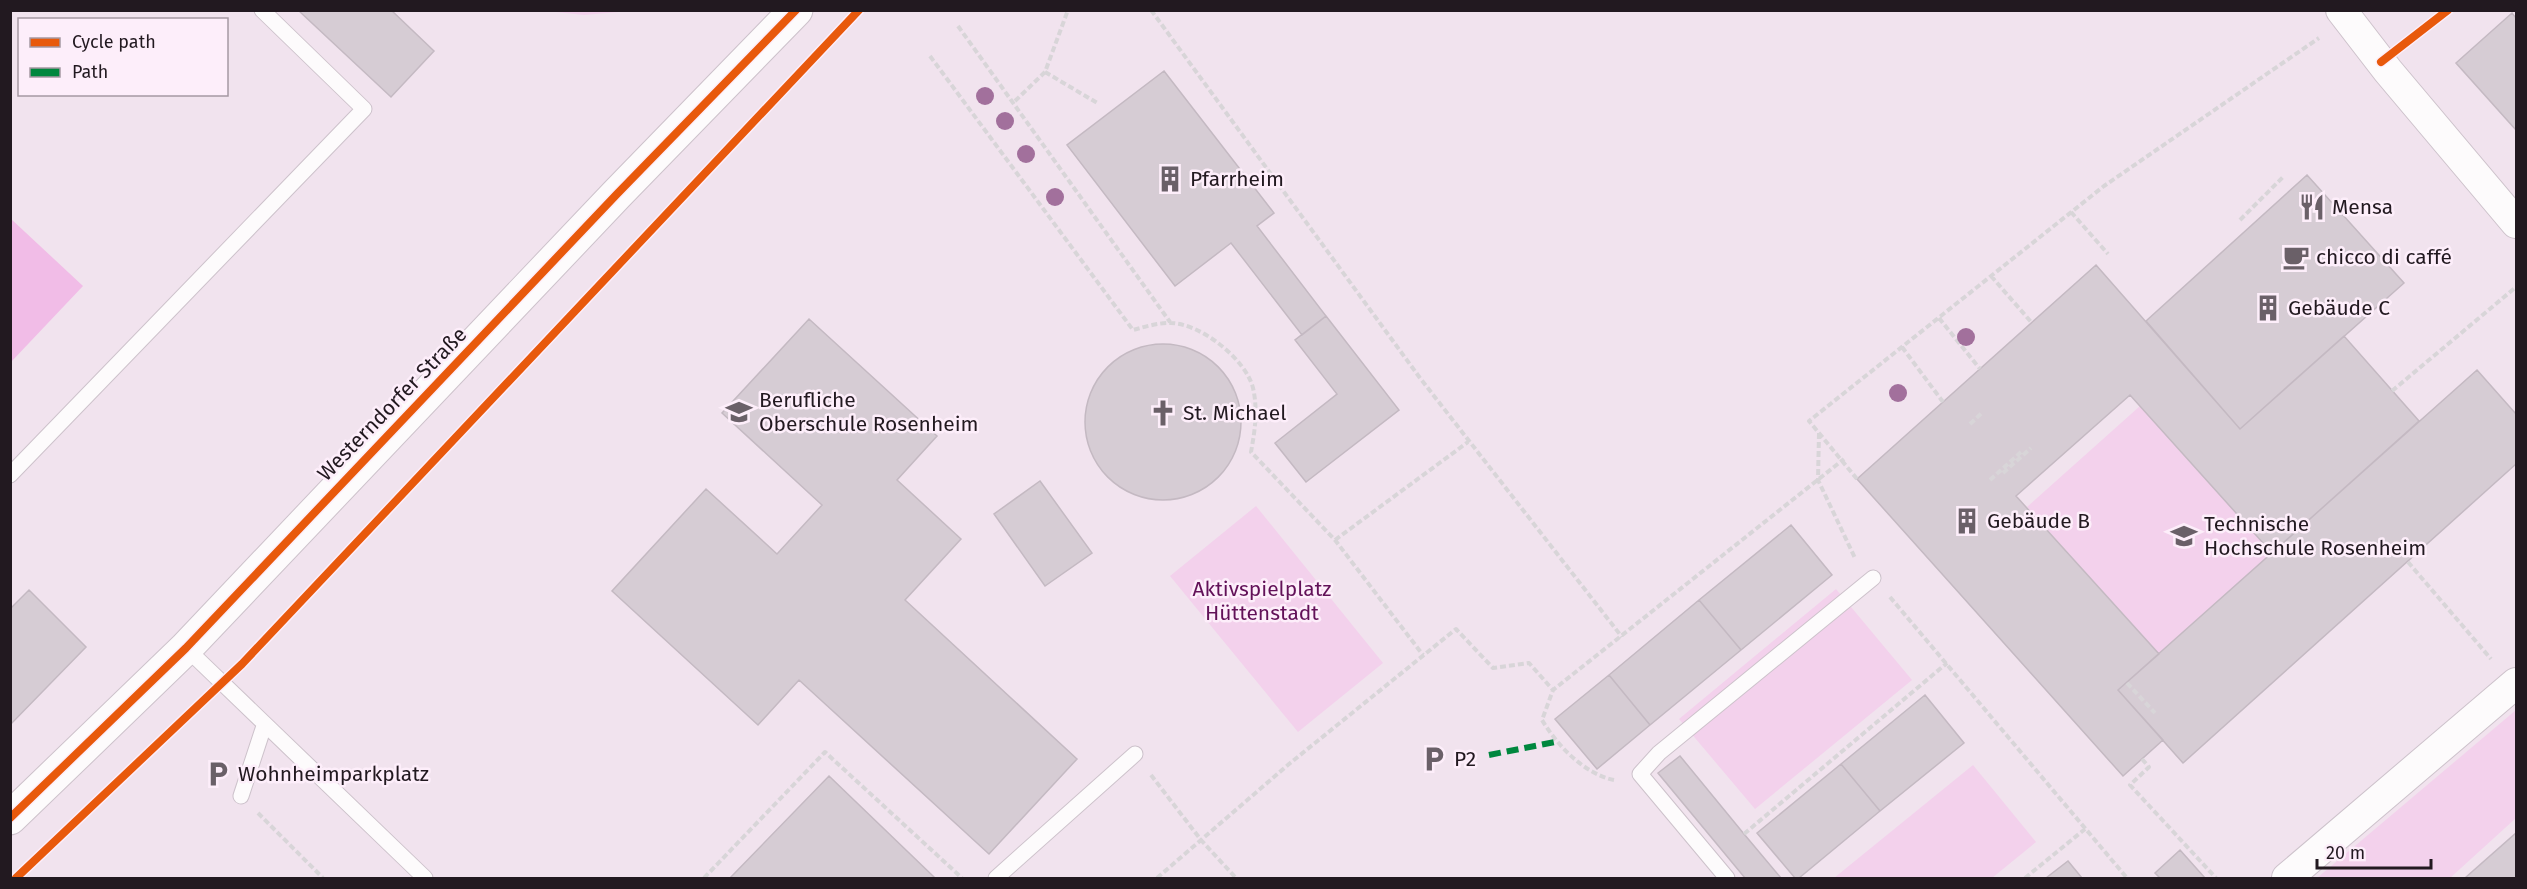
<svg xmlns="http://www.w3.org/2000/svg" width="2527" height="889" viewBox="0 0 2527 889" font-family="'Fira Sans',sans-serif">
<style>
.green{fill:#f3d1ec}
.water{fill:#f1bce7}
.building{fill:#d6ccd4;stroke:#c4b9c2;stroke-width:1.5}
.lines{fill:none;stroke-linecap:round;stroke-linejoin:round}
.service-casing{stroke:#cdc2cb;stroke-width:17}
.minor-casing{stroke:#cdc2cb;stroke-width:32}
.secondary-casing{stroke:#cdc2cb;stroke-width:35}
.path{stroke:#d8d5d8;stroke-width:4;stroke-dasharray:6 3;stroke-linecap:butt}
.service{stroke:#fdfbfc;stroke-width:15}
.minor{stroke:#fdfbfc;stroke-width:30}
.secondary{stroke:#fdfbfc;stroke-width:33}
.quiet{stroke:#00873e;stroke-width:6;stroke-dasharray:12 6;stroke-linecap:butt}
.cycleway-casing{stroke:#fdeefa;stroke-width:11}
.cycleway{stroke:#e8590c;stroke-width:8}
.tree{fill:#a2709c}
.labels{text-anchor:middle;stroke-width:5;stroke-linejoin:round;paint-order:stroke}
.poi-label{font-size:21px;fill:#221920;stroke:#fdeefa;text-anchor:start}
.street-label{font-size:21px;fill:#221920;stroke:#fdeefa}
.park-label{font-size:21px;fill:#621158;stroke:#fdeefa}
</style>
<rect width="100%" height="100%" fill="#f1e3ee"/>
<!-- green -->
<path class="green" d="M 547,11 L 547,10 L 630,11 L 584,15 Z
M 2140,406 L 2272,553 L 2159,654 L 2027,507 Z
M 1256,506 L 1383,663 L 1298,732 L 1170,576 Z
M 1836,589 L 1912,680 L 1755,809 L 1679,719 Z
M 2516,710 L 2516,818 L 2450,878 L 2317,878 Z
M 1973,765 L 2036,842 L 1992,878 L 1834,878 Z"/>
<!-- water -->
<path class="water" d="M 10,218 L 83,286 L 11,362 L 10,362 Z"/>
<!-- building -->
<path class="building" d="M 298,10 L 391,10 L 434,51 L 391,97 Z
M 2512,13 L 2516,18 L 2516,130 L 2456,63 Z
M 1164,71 L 1274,213 L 1257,226 L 1326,316 L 1302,335 L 1231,243 L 1175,286 L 1067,145 Z
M 2307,175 L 2404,283 L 2240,429 L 2146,321 Z
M 2096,265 L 2240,429 L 2344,336 L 2419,421 L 2272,553 L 2130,395 L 2016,496 L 2159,654 L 2118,690 L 2163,740 L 2123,776 L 1857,479 Z
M 1326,316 L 1399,410 L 1306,482 L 1275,443 L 1337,394 L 1295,340 Z
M 809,319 L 937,436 L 897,480 L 961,539 L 905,600 L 1077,759 L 989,854 L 799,680 L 758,725 L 612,591 L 706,489 L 777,554 L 822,505 L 722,413 Z
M1085 422a78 78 0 1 1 156 0a78 78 0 1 1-156 0Z
M 2477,370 L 2516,414 L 2516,464 L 2183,763 L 2118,690 Z
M 1040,481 L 1092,553 L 1045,586 L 994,514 Z
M 1791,525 L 1832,575 L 1741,650 L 1699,600 Z
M 29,590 L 86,647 L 10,725 L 10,609 Z
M 1699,600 L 1741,650 L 1650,725 L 1609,675 Z
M 1609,675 L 1650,725 L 1597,769 L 1555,719 Z
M 1925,695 L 1964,743 L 1880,811 L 1841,764 Z
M 1680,756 L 1744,834 L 1781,878 L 1745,878 L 1658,773 Z
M 1841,764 L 1880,811 L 1799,878 L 1795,878 L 1757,833 Z
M 829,776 L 934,877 L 933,878 L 730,878 Z
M 2516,833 L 2516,878 L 2465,878 Z
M 2180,850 L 2205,878 L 2160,878 L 2155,873 Z
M 2068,861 L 2082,878 L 2046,878 Z"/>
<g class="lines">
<!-- service casing -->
<g class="service-casing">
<path id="service" d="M 10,475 L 364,109 L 262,10
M 186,648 L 425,878
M 241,796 L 264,726
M 996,878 L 1135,754
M 1727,878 L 1640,774 L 1659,753 L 1873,578"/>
</g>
<!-- minor casing -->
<g class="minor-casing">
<path id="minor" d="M 2341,10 L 2388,71 L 2516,223
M 2287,878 L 2516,683"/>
</g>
<!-- secondary casing -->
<g class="secondary-casing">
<path id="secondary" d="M 10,818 L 186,648 L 617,194 L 796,10"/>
</g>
<!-- path -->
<path class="path" d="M 1151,10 L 1420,378 L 1622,637
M 958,26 L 1170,322
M 930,56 L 1133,330 C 1144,327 1157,323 1169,323 C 1199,322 1246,359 1253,388 C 1258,410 1255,430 1251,452 L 1335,540 L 1423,655
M 1045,72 L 1099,104
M 1015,101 L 1045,72 L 1068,10
M 2071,212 L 2108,254
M 2240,220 L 2284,176
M 1991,276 L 2032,323
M 1939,318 L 1980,369
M 1902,347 L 1943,402
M 2392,391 L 2516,287
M 1970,424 L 1983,412
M 1819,433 L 1818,480 L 1855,558
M 2003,473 L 2031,448
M 1857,479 L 1809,421 L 2104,186 L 2319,38
M 1990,480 L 2021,452
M 1335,540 L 1468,442
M 2408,562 L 2491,659
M 1890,597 L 2127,878
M 2127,683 L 2155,713
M 2142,759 L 2149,767 L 2130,785 L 2216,878
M 1151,775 L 1201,840 L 1236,878
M 1614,780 C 1584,774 1557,745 1542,720 L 1553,690 L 1844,459
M 258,813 L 323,878
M 1744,834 L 1947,663
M 704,878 L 825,752 L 962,878
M 1157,878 L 1289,764 L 1456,629 L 1493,668 L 1529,663 L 1553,690
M 2025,878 L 2085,829"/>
<!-- service -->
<use href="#service" class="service"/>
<!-- minor -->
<use href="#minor" class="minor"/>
<!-- secondary -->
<use href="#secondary" class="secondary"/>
<!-- quiet -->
<path class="quiet" d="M 1489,755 L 1555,742"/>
<!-- cycleway casing -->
<g class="cycleway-casing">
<path id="cycleway" d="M 2381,62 L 2448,10
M 10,818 L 186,648 L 617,194 L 796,10
M 16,878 L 242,664 L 859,10"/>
</g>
<!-- cycleway -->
<use href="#cycleway" class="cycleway"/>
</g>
<!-- trees -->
<g class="tree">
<circle cx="985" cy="96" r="9"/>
<circle cx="1005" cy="121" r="9"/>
<circle cx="1026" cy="154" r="9"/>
<circle cx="1055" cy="197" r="9"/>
<circle cx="1966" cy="337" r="9"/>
<circle cx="1898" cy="393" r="9"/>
</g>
<!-- icons -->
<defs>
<g id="building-bare" transform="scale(2.07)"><path d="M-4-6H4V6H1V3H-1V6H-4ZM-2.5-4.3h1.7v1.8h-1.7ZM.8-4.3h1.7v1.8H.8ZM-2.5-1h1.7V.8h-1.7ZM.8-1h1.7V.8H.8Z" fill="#6a6068" stroke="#fdeefa" stroke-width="2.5" paint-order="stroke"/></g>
<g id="restaurant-bare" transform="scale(2.07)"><path d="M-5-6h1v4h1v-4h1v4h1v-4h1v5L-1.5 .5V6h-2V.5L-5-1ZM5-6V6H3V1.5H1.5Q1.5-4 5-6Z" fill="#6a6068" stroke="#fdeefa" stroke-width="2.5" paint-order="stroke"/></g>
<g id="cafe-bare" transform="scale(2.07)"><path d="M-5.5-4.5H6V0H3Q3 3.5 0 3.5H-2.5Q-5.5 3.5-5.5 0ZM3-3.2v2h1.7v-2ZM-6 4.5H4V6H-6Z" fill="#6a6068" stroke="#fdeefa" stroke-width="2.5" paint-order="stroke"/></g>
<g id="school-bare" transform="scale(2.07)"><path d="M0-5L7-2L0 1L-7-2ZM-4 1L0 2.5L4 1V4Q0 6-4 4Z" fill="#6a6068" stroke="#fdeefa" stroke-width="2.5" paint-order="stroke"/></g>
<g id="church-bare" transform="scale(2.07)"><path d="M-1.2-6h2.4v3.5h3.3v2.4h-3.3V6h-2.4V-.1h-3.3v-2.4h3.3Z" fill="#6a6068" stroke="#fdeefa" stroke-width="2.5" paint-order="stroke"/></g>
<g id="university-bare" transform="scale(2.07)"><path d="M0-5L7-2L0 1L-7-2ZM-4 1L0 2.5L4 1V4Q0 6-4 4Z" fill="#6a6068" stroke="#fdeefa" stroke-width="2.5" paint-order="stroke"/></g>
<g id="parking-bare" transform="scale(2.07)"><path d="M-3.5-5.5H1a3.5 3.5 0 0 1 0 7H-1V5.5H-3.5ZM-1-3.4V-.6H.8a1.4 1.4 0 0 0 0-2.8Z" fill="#6a6068" stroke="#fdeefa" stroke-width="2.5" paint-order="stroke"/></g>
</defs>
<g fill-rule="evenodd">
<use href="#building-bare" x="1170" y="179"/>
<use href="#restaurant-bare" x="2312" y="207"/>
<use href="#cafe-bare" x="2296" y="257"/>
<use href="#building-bare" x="2268" y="308"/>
<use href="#school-bare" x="739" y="412"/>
<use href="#church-bare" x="1163" y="413"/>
<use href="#building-bare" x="1967" y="521"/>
<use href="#university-bare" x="2184" y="536"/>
<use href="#parking-bare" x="1434" y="759"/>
<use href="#parking-bare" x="218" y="774"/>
</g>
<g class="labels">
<!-- poi labels -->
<g class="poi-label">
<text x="1190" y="186">Pfarrheim</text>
<text x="2332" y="214">Mensa</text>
<text x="2316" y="264">chicco di caffé</text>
<text x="2288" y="315">Gebäude C</text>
<text x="759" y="407">Berufliche<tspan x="759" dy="24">Oberschule Rosenheim</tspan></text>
<text x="1183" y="420">St. Michael</text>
<text x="1987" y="528">Gebäude B</text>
<text x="2204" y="531">Technische<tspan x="2204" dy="24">Hochschule Rosenheim</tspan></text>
<text x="1454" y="766">P2</text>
<text x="238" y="781">Wohnheimparkplatz</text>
</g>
<!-- street labels -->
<g class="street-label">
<text transform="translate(392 404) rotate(-46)" y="7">Westerndorfer Straße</text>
</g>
<!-- park labels -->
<g class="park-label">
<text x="1262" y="596">Aktivspielplatz<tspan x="1262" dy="24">Hüttenstadt</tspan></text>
</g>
</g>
<!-- border -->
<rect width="2527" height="889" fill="none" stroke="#221920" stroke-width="24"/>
<!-- legend -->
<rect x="18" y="18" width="210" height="78" fill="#fdeefa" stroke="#a599a3" stroke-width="1.5"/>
<rect x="30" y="38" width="30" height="9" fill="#e8590c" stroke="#a599a3" stroke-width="1.5"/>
<text x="72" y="48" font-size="18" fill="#221920">Cycle path</text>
<rect x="30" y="68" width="30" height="9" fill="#00873e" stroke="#a599a3" stroke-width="1.5"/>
<text x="72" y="78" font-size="18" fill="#221920">Path</text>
<!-- scale -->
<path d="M2317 859v9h114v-9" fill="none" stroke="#221920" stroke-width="3"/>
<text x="2326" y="859" font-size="18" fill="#221920" stroke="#fdeefa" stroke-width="4.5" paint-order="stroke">20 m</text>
</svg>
